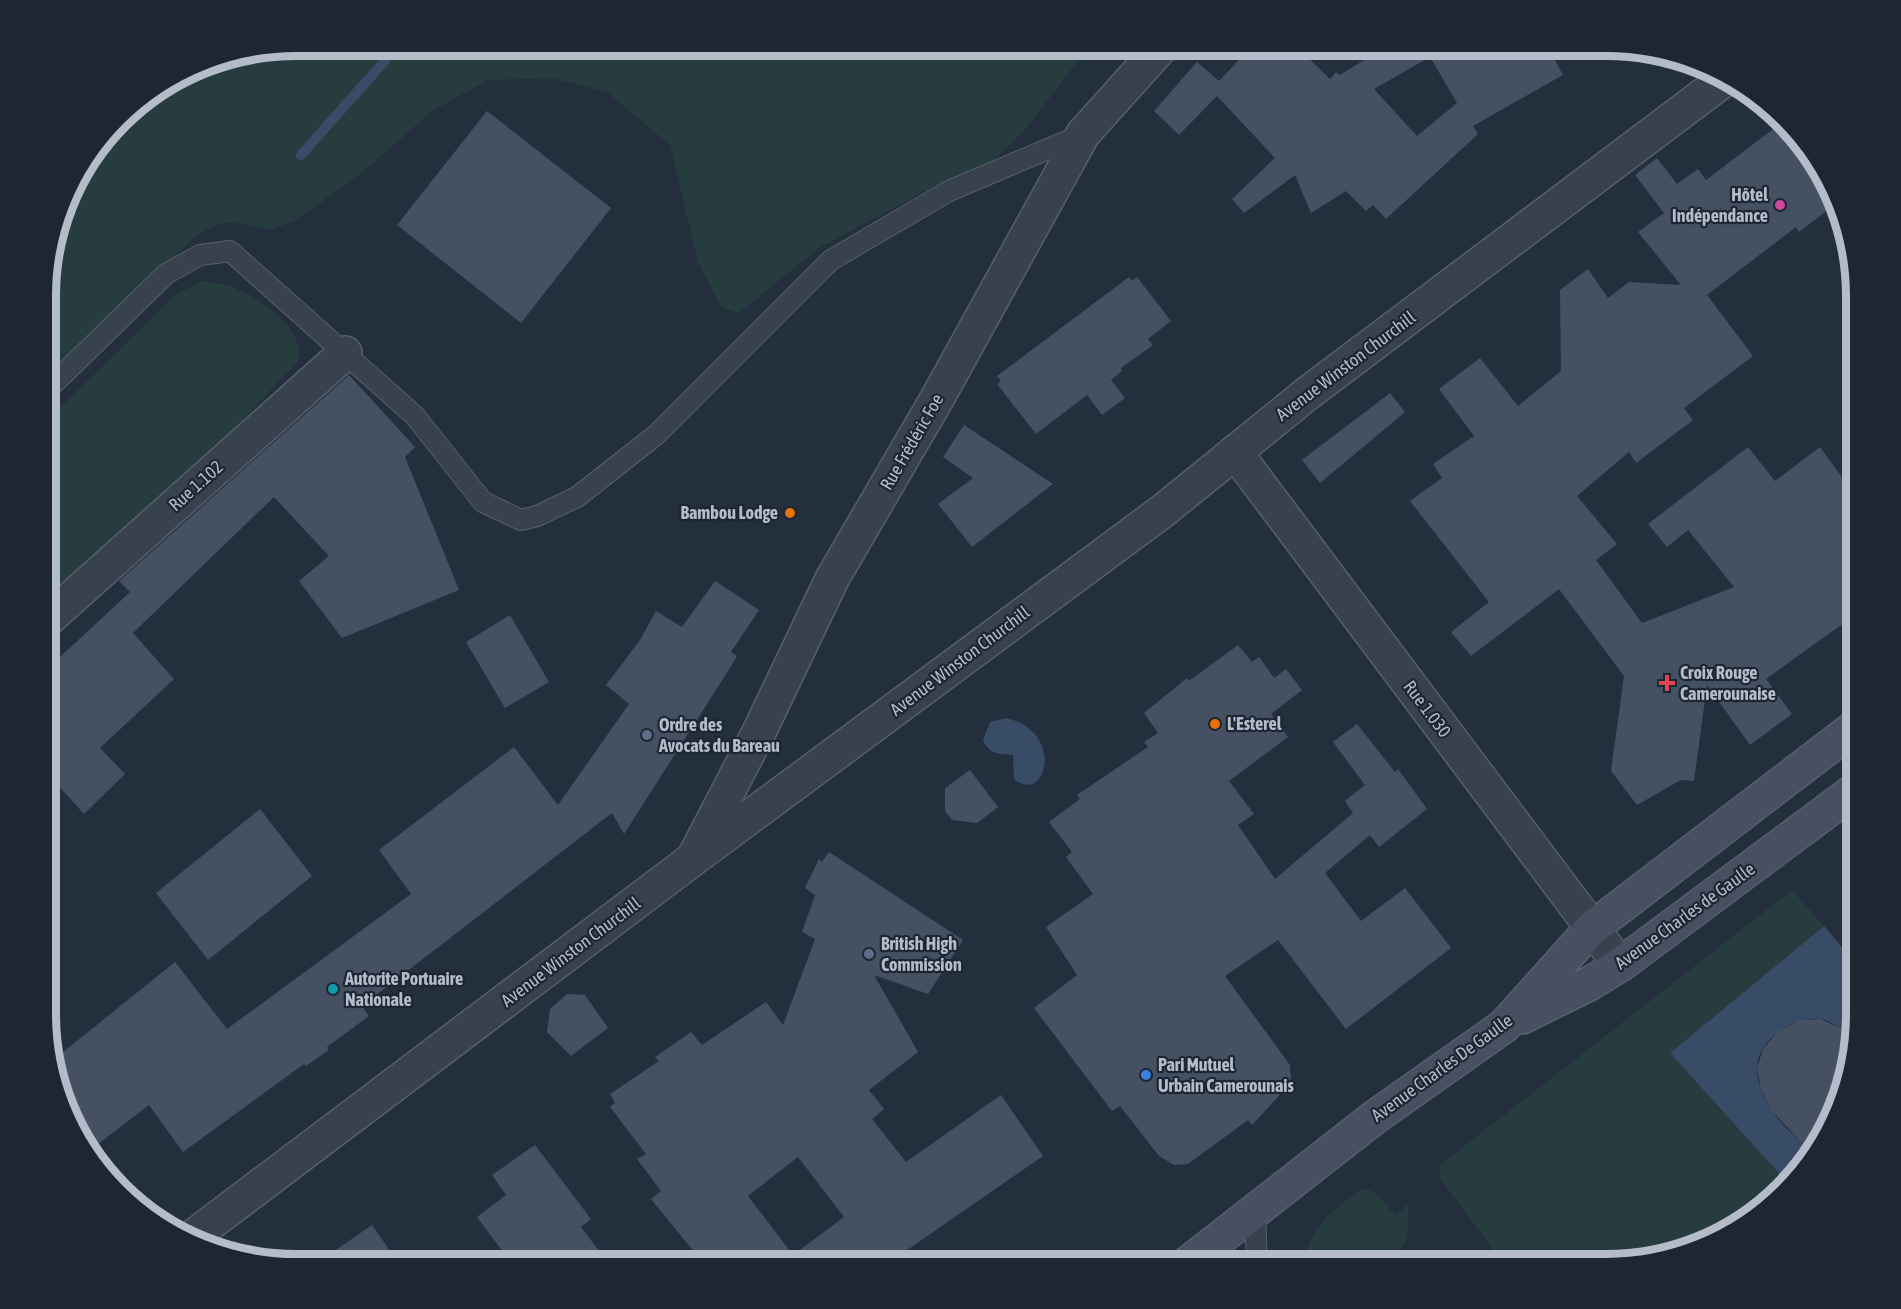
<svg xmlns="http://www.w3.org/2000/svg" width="1901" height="1309" viewBox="0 0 1901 1309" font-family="'Asap Condensed',sans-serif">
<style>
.green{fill:#263c3f}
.water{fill:#394c67}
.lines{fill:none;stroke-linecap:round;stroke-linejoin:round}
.stream{stroke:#394c67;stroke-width:10}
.building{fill:#455162;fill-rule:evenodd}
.service-casing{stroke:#565f6c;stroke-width:22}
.minor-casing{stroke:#565f6c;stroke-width:36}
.tertiary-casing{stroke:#565f6c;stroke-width:36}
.secondary-casing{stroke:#565f6c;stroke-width:36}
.service{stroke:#38414e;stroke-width:20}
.minor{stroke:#38414e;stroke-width:33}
.tertiary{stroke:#38414e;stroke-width:33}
.secondary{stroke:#465061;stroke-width:33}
.hotel-dot{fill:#d1479c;stroke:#1d2633;stroke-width:2}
.food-dot{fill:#e8710a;stroke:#1d2633;stroke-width:2}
.health-dot{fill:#e0444e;stroke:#1d2633;stroke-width:2}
.service-dot{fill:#5c6f8a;stroke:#1d2633;stroke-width:2}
.culture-dot{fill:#0f9aa8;stroke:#1d2633;stroke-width:2}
.shop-dot{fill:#3f7fe0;stroke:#1d2633;stroke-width:2}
.labels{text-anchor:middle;stroke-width:4.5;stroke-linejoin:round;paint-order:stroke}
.poi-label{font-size:18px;font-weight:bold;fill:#b4bcc9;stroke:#1d2633;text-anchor:start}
.street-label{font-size:18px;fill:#b4bcc9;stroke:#1d2633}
.rim{fill:none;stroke:#b4bcc9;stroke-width:8}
</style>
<rect width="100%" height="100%" fill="#242f3e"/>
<!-- green -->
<path class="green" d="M 295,45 L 1090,45 L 1025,130 L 993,161 L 935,186 L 819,248 L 739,313 L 721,307 L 698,262 L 670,145 L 607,92 L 552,78 L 488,80 L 432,111 L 363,172 L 295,221 L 270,230 L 235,222 L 219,224 L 197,235 L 47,384 L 47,263 L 71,184 L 130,107 L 200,64 Z
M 202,281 C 212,283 225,283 234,288 C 261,300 305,327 298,361 L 210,455 L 47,606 L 47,421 L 175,295 Z
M 1792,890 L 1824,926 L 1670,1053 L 1786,1181 L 1717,1238 L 1606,1264 L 1545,1264 L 1533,1251 L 1499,1257 L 1441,1180 L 1440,1165 Z
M 1364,1188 L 1376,1193 L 1395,1215 L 1409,1204 L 1407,1240 L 1386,1264 L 1305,1264 C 1306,1229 1337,1206 1364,1188 Z"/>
<!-- water -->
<path class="water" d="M 1006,718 C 1066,731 1046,806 1014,779 L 1013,755 C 998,754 989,754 983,740 L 990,722 Z
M 1824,926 L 1855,963 L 1855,1030 L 1854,1040 C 1844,1030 1832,1020 1819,1019 C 1792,1016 1757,1040 1757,1069 C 1758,1103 1787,1133 1813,1150 L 1805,1166 L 1786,1181 L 1670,1053 Z"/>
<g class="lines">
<!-- stream -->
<path class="stream" d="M 301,155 L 382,64 L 396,45"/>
</g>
<!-- building -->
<path class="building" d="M 1253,45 L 1295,45 L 1330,79 L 1336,72 L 1340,75 L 1388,45 L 1547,45 L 1563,75 L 1473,126 L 1478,134 L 1386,219 L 1373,205 L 1366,211 L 1346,191 L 1311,213 L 1295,175 L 1244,213 L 1232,199 L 1275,158 L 1217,96 L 1179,135 L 1154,111 L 1197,62 L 1219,81 ZM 1430,57 L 1457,103 L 1417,136 L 1374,89 Z
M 487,111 L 611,208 L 521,323 L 397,225 Z
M 1781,123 L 1823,170 L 1833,206 L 1799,232 L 1796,227 L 1707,295 L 1753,356 L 1684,408 L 1693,420 L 1636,463 L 1629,452 L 1577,496 L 1617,544 L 1596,560 L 1642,623 L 1734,587 L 1688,530 L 1667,547 L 1648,524 L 1748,447 L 1775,481 L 1820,447 L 1855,495 L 1855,615 L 1766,679 L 1792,714 L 1750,745 L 1707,685 L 1694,781 L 1681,780 L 1637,805 L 1611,771 L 1624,676 L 1559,589 L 1471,656 L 1451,632 L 1489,602 L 1410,501 L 1442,478 L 1433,464 L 1474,436 L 1439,389 L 1480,358 L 1518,406 L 1561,371 L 1560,290 L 1588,269 L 1608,298 L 1629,282 L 1681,285 L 1638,232 L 1664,213 L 1635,175 L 1657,158 L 1677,184 L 1698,169 L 1706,180 Z
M 1129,277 L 1132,281 L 1137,277 L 1171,321 L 1148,339 L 1153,345 L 1121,368 L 1122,371 L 1111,380 L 1125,398 L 1102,415 L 1087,395 L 1036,434 L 997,384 L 1001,381 L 997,376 Z
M 349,375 L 415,447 L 405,457 L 459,590 L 342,638 L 299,581 L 329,556 L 274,497 L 133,633 L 174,679 L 100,748 L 125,774 L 84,814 L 47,773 L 47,669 L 130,592 L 119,581 Z
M 1390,393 L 1405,412 L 1320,483 L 1302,460 Z
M 964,425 L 1053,484 L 972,547 L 938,504 L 973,478 L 943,457 Z
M 715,581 L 759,610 L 731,652 L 737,656 L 723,679 L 624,834 L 612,813 L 362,1006 L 369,1016 L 327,1047 L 329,1050 L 306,1066 L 304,1064 L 183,1152 L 149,1105 L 89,1151 L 78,1139 L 52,1061 L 175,962 L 227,1029 L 411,894 L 379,850 L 514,747 L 558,805 L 629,704 L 606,685 L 640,640 L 656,611 L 682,627 Z
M 510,615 L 549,682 L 505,708 L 466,642 Z
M 1238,645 L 1252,662 L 1259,657 L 1274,678 L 1286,669 L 1302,690 L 1271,714 L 1288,737 L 1229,781 L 1254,814 L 1238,825 L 1275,879 L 1353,813 L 1345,801 L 1365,785 L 1333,742 L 1357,724 L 1395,772 L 1398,769 L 1427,809 L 1379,847 L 1370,835 L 1325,873 L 1361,921 L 1405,888 L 1451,948 L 1346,1029 L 1278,940 L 1225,976 L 1290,1065 L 1291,1083 L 1252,1125 L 1248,1120 L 1188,1164 L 1174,1165 L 1159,1156 L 1120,1106 L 1112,1111 L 1034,1008 L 1077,975 L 1046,927 L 1093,894 L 1066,857 L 1072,852 L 1049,822 L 1080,799 L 1077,795 L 1148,747 L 1144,742 L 1158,733 L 1144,713 L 1187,678 L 1189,681 Z
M 970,770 L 998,807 L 977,823 L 952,820 L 945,811 L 945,788 Z
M 260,809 L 312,876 L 208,960 L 156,893 Z
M 829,852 L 963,940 L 928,994 L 874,975 L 918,1052 L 869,1090 L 884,1109 L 872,1119 L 906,1162 L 1001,1095 L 1043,1156 L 887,1264 L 704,1264 L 651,1199 L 661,1191 L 637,1159 L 646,1154 L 610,1107 L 615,1103 L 610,1094 L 659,1061 L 655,1057 L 691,1032 L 702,1045 L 766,1002 L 783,1025 L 815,939 L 802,932 L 815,895 L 805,888 L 819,859 L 822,862 ZM 798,1157 L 844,1217 L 793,1255 L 748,1196 Z
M 567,994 L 585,995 L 608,1028 L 571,1056 L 547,1032 L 550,1009 Z
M 1820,1019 L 1843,1029 L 1854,1040 L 1843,1095 L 1813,1150 L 1799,1140 L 1771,1110 L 1761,1090 L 1757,1068 L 1763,1049 L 1778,1031 L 1800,1020 Z
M 535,1145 L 591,1219 L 581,1227 L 609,1264 L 512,1264 L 477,1217 L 506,1195 L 492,1175 Z
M 372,1225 L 399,1264 L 317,1263 Z"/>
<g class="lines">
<!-- service casing -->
<g class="service-casing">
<path id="service" d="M 47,390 L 166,274 L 200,255 L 230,251 L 415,416 L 483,502 L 521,520 L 537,516 L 577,497 L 656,435 L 831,260 L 949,191 L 1081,135
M 1255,1212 L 1257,1264"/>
</g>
<!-- minor casing -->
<g class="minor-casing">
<path id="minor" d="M 1235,452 L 1620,965
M 47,620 L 345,353
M 693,859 L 760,730 L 832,579 L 938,397 L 1083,134 L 1163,45"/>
</g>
<!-- tertiary casing -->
<g class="tertiary-casing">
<path id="tertiary" d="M 191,1238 L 693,859 L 1164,510 L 1308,393 L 1725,79"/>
</g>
<!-- secondary casing -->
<g class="secondary-casing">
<path id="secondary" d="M 1522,1017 L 1589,984 L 1620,965 L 1855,790
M 1187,1264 L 1375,1117 L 1504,1026 L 1591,929 L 1855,727"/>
</g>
<!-- service -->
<use href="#service" class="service"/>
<!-- minor -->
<use href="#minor" class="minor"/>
<!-- tertiary -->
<use href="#tertiary" class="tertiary"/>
<!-- secondary -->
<use href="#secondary" class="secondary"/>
</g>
<!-- markers -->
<circle class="hotel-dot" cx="1780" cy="205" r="6"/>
<g class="food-dot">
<circle cx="790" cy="513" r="6"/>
<circle cx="1215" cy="724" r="6"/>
</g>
<path class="health-dot" d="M1664 674h6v6h6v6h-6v6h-6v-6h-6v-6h6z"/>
<g class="service-dot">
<circle cx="647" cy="735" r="6"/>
<circle cx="869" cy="954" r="6"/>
</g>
<circle class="culture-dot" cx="333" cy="989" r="6"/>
<circle class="shop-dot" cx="1146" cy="1075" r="6"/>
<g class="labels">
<!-- poi labels -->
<g class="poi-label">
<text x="1768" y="201" text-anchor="end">Hôtel<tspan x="1768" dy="21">Indépendance</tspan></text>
<text x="778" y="519" text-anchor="end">Bambou Lodge</text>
<text x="1680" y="679">Croix Rouge<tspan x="1680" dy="21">Camerounaise</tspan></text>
<text x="1227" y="730">L'Esterel</text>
<text x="659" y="731">Ordre des<tspan x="659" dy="21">Avocats du Bareau</tspan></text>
<text x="881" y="950">British High<tspan x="881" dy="21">Commission</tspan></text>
<text x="345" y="985">Autorite Portuaire<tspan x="345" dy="21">Nationale</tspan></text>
<text x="1158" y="1071">Pari Mutuel<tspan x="1158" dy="21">Urbain Camerounais</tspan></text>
</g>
<!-- street labels -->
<g class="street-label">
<text transform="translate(1346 366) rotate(-37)" y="6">Avenue Winston Churchill</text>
<text transform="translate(912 442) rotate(-60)" y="6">Rue Frédéric Foe</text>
<text transform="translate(196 486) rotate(-42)" y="6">Rue 1.102</text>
<text transform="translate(960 661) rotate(-37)" y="6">Avenue Winston Churchill</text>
<text transform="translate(1427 709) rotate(53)" y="6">Rue 1.030</text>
<text transform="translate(1685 916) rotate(-36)" y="6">Avenue Charles de Gaulle</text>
<text transform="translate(571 952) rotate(-37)" y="6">Avenue Winston Churchill</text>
<text transform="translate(1442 1068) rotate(-36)" y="6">Avenue Charles De Gaulle</text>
</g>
</g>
<!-- crop -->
<path d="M0 0H1901V1309H0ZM296 56H1606A240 240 0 0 1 1846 296V1014A240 240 0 0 1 1606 1254H296A240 240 0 0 1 56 1014V296A240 240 0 0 1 296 56Z" fill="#1d2633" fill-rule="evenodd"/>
<path class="rim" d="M296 56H1606A240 240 0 0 1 1846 296V1014A240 240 0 0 1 1606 1254H296A240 240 0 0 1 56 1014V296A240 240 0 0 1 296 56Z"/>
</svg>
